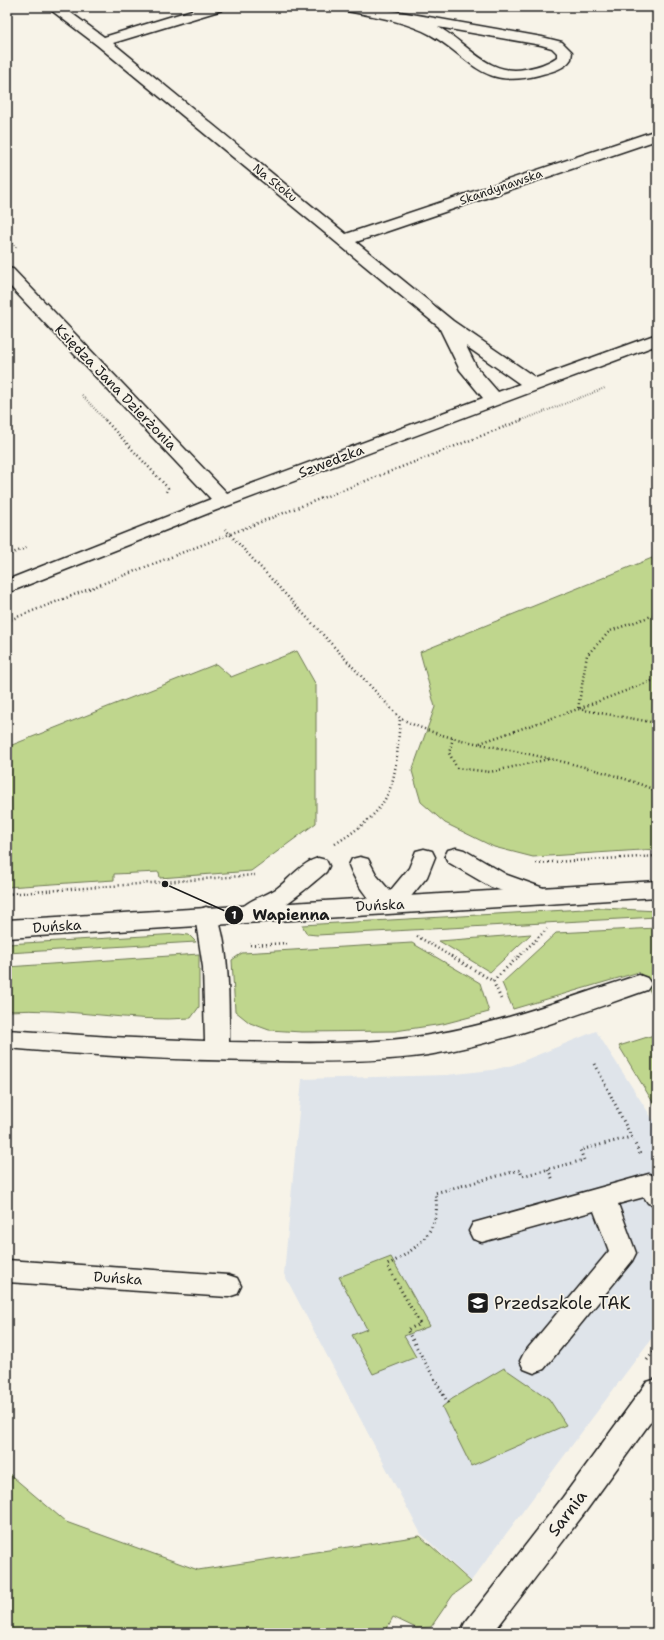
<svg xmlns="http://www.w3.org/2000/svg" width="664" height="1640" viewBox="0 0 664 1640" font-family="'Shantell Sans',sans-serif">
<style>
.built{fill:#dfe4ea}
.green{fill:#bfd68d;stroke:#6e7954}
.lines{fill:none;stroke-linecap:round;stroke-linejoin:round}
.lane-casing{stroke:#1c1c1c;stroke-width:3}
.street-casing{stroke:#1c1c1c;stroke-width:3}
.secondary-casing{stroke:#1c1c1c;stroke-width:3}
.path-far2{stroke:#1c1c1c;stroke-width:2;stroke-dasharray:0.5 2;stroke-linecap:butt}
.path-far1{stroke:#1c1c1c;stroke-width:2.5;stroke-dasharray:1 3;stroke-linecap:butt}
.path{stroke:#1c1c1c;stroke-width:3;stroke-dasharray:1 3.5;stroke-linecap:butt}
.lane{fill:#f7f3e8;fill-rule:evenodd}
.street{fill:#f7f3e8;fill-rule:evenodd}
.secondary{fill:#f7f3e8;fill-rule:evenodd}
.labels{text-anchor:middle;stroke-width:3.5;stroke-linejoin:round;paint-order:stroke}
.far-street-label{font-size:12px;fill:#1c1c1c;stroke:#f7f3e8}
.street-label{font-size:14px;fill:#1c1c1c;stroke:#f7f3e8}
.near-poi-label{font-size:17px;fill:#1c1c1c;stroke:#f7f3e8;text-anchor:start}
.near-street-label{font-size:17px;fill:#1c1c1c;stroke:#f7f3e8}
.leader{fill:none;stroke:#1c1c1c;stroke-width:1.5}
.callout-dot{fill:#1c1c1c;stroke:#f7f3e8;stroke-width:1.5}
.mark-label{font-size:12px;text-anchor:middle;font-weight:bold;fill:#fff}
.callout-label{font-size:15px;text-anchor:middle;font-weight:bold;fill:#1c1c1c;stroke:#f7f3e8;stroke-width:3.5;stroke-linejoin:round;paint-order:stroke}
</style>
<rect width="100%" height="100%" fill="#f7f3e8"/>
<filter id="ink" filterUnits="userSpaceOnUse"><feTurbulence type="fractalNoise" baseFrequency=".025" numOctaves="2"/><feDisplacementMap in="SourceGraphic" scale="8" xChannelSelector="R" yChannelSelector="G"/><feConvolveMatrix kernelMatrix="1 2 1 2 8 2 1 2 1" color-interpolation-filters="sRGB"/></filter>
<g filter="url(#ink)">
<!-- built -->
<path class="built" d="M 596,1031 L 657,1126 L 657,1331 L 471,1581 L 421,1534 L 284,1274 L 302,1079 L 447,1075 L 492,1070 L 513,1065 Z"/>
<!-- green -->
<path class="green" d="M 657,556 L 657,849 L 533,857 L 494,847 L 445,823 L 421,802 L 412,771 L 435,707 L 420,652 Z
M 297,651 L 316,685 L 316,823 L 251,871 L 160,878 L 159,872 L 114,874 L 114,880 L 7,887 L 7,747 L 216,664 L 231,677 Z
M 602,908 L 657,911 L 657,917 L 317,935 L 307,934 L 302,925 Z
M 657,928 L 657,1000 L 655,1000 L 639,972 L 513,1009 L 502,983 L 556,933 Z
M 179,934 L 189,935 L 196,942 L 7,953 L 7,944 Z
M 531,934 L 490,972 L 439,941 Z
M 412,943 L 480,983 L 489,1012 L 443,1024 L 395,1031 L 302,1032 L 269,1030 L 250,1023 L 235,1011 L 232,960 L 242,953 Z
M 199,954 L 199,1007 L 191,1018 C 130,1023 68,1007 7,1011 L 7,967 Z
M 657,1034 L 657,1109 L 619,1046 Z
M 391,1257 L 430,1326 L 404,1336 L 416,1357 L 373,1374 L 352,1335 L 367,1329 L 339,1277 Z
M 504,1368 L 549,1399 L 566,1425 L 471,1466 L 442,1407 L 452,1399 Z
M 7,1472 L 66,1522 L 198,1570 L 420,1536 L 471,1582 L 453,1595 L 431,1627 L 416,1628 L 393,1617 L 386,1630 L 354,1633 L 7,1633 Z"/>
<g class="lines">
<!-- lane casing -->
<g class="lane-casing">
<path id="lane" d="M 456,848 L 464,850 L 507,875 L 549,890 L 552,896 L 549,902 L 541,904 L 491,887 L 448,862 L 445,856 L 448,850 Z
M 424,849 L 432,851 L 435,857 L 427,877 L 399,911 C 376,918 356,884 349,865 L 352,859 L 360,857 L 368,859 L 377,876 L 390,891 L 409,868 L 416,851 Z
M 318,858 L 326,860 L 329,866 L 326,872 C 308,887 265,927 241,919 L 238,913 C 245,900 264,897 276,889 C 290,879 301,863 318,858 Z
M 206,907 L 214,910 C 230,938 229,1009 229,1042 C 295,1043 364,1046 429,1035 C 501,1024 570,997 639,975 L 647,978 L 651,984 L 647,990 C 576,1015 503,1043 428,1055 C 377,1062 325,1062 274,1061 C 185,1061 96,1056 7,1048 L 7,1030 L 111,1037 L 205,1041 L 203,967 L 195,916 L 198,910 Z
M 649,1174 L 657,1177 L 657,1206 L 648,1203 L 644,1197 L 618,1204 L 636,1253 L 632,1261 L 544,1369 L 534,1373 L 524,1369 L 520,1361 L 524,1353 L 609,1251 L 594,1211 L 482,1242 L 473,1239 L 469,1231 L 473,1223 Z"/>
</g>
<!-- street casing -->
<g class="street-casing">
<path id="street" d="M 47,7 L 63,7 L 104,37 L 202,7 L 224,7 L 222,10 L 113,43 L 346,234 L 657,130 L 657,140 L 356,242 L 453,321 L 536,378 L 657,334 L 657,345 L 214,511 L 7,593 L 7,580 L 211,499 L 7,283 L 7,268 L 13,269 L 227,493 L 483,398 L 460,370 L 439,327 L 97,45 ZM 466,346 L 520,384 L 498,392 L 477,368 Z
M 340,7 L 372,7 L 542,37 L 562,42 L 572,52 L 571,59 C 565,69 550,72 539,75 C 477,91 470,53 423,31 C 398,20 374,16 347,11 L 342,10 ZM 438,27 L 541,45 L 552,48 L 557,53 L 557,57 C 547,64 536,67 525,69 C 487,76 468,43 438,27 Z
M 7,1260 L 228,1275 L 237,1278 L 241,1286 L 237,1294 L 228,1297 L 7,1282 Z
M 657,1379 L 657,1413 L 583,1515 L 493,1633 L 460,1633 L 465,1623 L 563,1497 L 647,1382 Z"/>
</g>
<!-- secondary casing -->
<g class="secondary-casing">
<path id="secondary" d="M 657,881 L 657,897 L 7,938 L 7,920 Z"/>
</g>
<!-- path-far2 -->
<path class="path-far2" d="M 7,238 L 17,248
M 82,395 L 106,421
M 520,421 L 605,388"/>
<!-- path-far1 -->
<path class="path-far1" d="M 105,420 L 168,488 L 165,494
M 225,529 L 400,718 C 435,737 472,742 510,750 C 560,761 610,771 657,791
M 7,555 L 29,547
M 657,614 L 610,631 L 587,655 L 578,709 L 657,679
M 7,621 L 522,420
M 453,738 L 449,753 L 457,768 L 490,772 L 549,759
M 480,743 L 578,709 L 657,723
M 335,844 C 396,806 395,786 400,718
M 536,863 L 657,856
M 7,894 L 255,875
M 417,936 L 452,957
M 250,945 L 289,943
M 518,957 L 547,929"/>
<!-- path -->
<path class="path" d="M 451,956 L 493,981 L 501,999
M 493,981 L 519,956
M 595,1064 L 641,1156
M 548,1169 L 553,1180
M 647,1360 L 657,1347
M 448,1403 L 407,1330 L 420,1324 L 387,1265 C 417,1250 443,1229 435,1193 L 520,1170 L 522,1176 L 584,1160 L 580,1150 L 631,1137"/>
<!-- lane -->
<use href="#lane" class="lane"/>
<!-- street -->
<use href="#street" class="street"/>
<!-- secondary -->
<use href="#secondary" class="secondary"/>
</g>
</g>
<!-- icons -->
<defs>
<g id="school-square" transform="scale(1.15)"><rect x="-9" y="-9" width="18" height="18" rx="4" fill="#1c1c1c" stroke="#f7f3e8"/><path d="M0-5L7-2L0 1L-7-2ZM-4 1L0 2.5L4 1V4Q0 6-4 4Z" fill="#fff"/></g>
</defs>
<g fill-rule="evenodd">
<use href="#school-square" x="478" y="1303"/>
</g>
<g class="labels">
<!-- far-street labels -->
<g class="far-street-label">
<text transform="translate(275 183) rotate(39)" y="4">Na Stoku</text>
<text transform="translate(501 187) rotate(-19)" y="4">Skandynawska</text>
</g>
<!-- street labels -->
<g class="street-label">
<text transform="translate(116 387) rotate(46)" y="5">Księdza Jana Dzierżonia</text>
<text transform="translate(331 461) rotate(-21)" y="5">Szwedzka</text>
<text transform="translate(380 905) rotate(-3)" y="5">Duńska</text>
<text transform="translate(57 926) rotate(-4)" y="5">Duńska</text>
<text transform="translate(118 1278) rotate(4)" y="5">Duńska</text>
</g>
<!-- near-poi labels -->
<g class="near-poi-label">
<text x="494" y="1309">Przedszkole TAK</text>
</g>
<!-- near-street labels -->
<g class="near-street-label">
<text transform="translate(567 1513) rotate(-53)" y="6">Sarnia</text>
</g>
</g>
<!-- callouts -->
<path class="leader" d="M165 884L234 915"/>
<g class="callout-dot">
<circle cx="165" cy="884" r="4"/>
<circle cx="234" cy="915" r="10"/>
</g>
<g class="mark-label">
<text x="234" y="919">1</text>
</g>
<g class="callout-label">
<text x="291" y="920">Wapienna</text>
</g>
<!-- margin -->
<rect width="664" height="1640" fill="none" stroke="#f7f3e8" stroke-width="24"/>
<rect x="12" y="12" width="640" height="1616" fill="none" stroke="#1c1c1c" stroke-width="1.5" filter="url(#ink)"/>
</svg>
